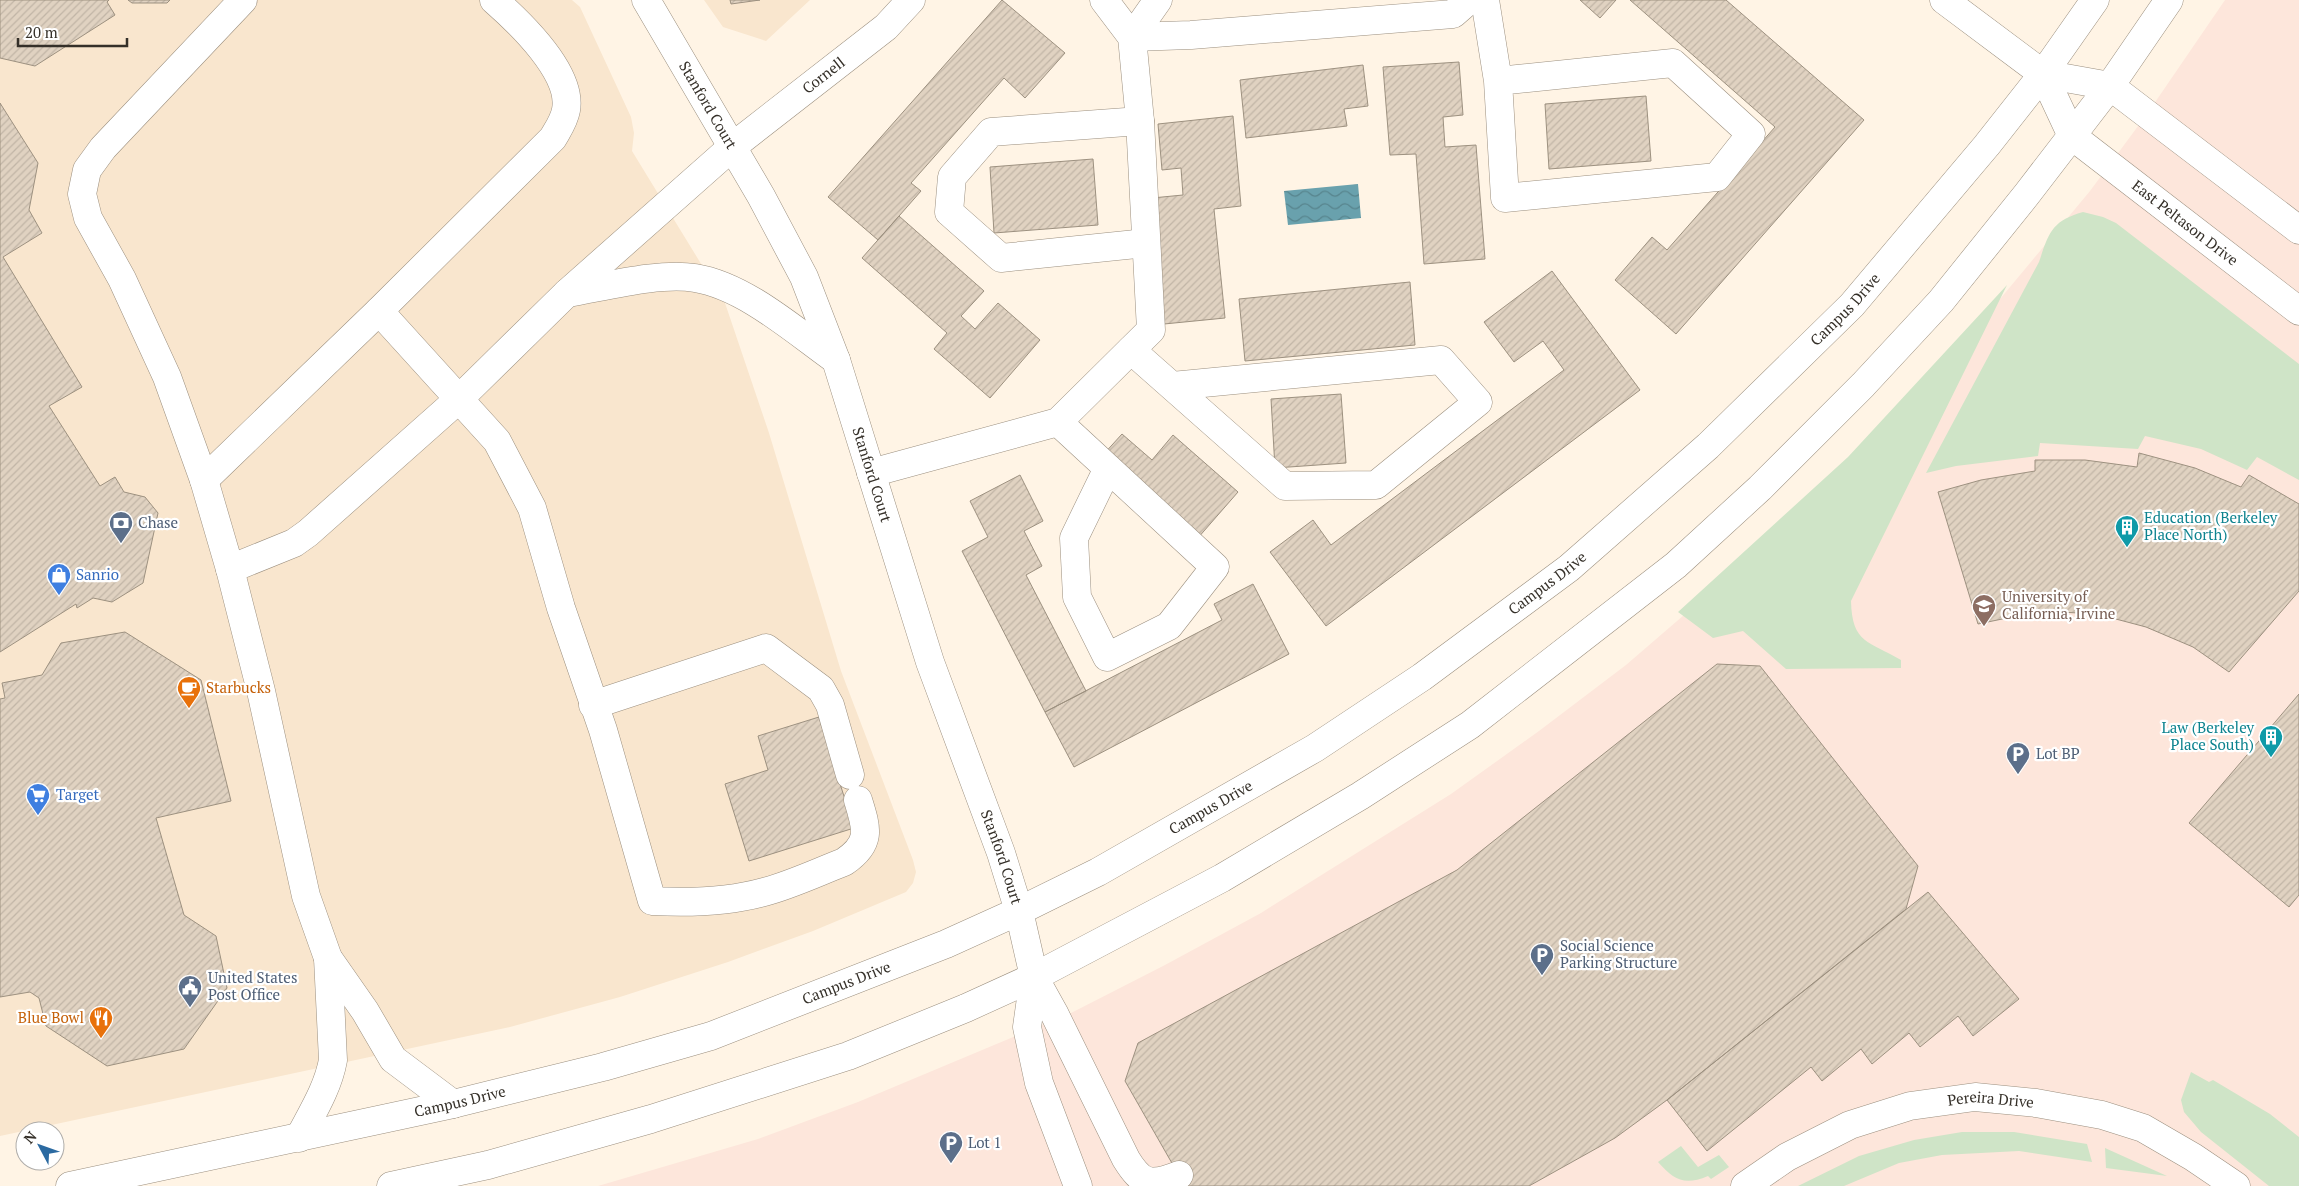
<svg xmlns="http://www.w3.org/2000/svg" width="2299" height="1186" viewBox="0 0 2299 1186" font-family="'PT Serif',serif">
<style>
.built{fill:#f9e6ce}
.education{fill:#fde6db}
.green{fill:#cfe4c7}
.water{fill:url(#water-waves)}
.building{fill:url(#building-hatch);stroke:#9d9180}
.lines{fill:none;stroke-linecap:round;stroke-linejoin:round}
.minor-casing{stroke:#9b8f7f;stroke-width:29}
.major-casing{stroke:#9b8f7f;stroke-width:29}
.minor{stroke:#fff;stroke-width:28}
.major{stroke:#fff;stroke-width:28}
.labels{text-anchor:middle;stroke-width:4.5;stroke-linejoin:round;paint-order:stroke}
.street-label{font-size:15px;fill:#353029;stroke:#fff}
.culture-label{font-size:15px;fill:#0d838f;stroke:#fff;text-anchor:start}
.service-label{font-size:15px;fill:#4e5e75;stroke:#fff;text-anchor:start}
.shop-label{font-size:15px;fill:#366cbe;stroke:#fff;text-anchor:start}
.education-label{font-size:15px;fill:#785e54;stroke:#fff;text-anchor:start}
.food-label{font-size:15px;fill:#c56008;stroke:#fff;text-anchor:start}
</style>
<defs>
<pattern id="water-waves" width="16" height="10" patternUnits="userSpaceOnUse" patternTransform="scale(1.25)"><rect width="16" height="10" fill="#69a1ad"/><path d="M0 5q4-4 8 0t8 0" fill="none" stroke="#57848d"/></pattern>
<pattern id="building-hatch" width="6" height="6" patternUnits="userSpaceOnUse" patternTransform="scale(1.25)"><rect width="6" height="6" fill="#e0d2c1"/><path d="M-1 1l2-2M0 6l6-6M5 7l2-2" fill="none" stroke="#c1b5a6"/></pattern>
</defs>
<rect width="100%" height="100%" fill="#fff4e5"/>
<!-- built -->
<path class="built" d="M 0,0 L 572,0 L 580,7 L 631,117 L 634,133 L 632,151 L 725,303 L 769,433 L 841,671 L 913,860 L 916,872 L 913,883 L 906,892 L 813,931 L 728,962 L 620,997 L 510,1027 L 0,1136 Z
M 704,0 L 810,0 L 766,41 L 723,27 Z"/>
<!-- education -->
<path class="education" d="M 2225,0 L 2299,0 L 2299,1186 L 598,1186 L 758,1139 L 858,1102 L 1073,1012 L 1165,965 L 1261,913 L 1451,794 L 1539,731 L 1626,665 L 1713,590 L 1796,515 L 1965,341 L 2090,191 L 2147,114 Z"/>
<!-- green -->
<path class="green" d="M 2083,212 L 2103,217 L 2116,223 L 2299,364 L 2299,480 L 2257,457 L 2247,470 L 2201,449 L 2145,436 L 2138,449 L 2040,443 L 2038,456 L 1956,466 L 1926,473 L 2039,262 C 2049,232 2052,221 2083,212 Z
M 2007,285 L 1851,601 C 1852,644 1869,641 1901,660 L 1901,668 L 1786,669 L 1743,631 L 1713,638 L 1678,612 L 1848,457 Z
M 2191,1072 L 2209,1082 L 2213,1080 L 2270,1114 L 2299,1137 L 2299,1186 L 2269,1186 L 2201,1132 L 2184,1112 L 2181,1100 Z
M 1962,1132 L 2014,1132 L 2087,1144 L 2092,1162 L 2019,1151 L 1942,1155 L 1899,1163 L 1844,1186 L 1798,1186 L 1859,1156 L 1914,1140 Z
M 1681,1146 L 1698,1167 L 1719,1155 L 1729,1167 L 1711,1179 L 1708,1176 C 1684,1186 1674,1180 1658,1162 Z
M 2105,1148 L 2167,1176 L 2106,1168 Z"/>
<!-- water -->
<path class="water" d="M 1358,184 L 1361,218 L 1288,225 L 1284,191 Z"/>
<!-- building -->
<path class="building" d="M 0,0 L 109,0 L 107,2 L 115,15 L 35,66 L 0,58 Z
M 128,0 L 170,0 L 167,3 L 132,3 Z
M 730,0 L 760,0 L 731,4 Z
M 1002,0 L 1065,53 L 1025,98 L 1004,78 L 911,183 L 921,191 L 878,240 L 828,197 Z
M 1580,0 L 1616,0 L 1600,18 Z
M 1630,0 L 1726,0 L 1864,120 L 1676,334 L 1615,280 L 1652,237 L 1667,250 L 1775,127 Z
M 1459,62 L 1463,115 L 1443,117 L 1445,147 L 1476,145 L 1485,259 L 1424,264 L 1416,154 L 1390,155 L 1383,67 Z
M 1363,65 L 1368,106 L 1344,109 L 1347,126 L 1246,138 L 1240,80 Z
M 1646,96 L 1651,161 L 1549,169 L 1545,104 Z
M 0,103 L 38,163 L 29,210 L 42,233 L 3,257 L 82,387 L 49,406 L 100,486 L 115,477 L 124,492 L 145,497 L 158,513 L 143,583 L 112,602 L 93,598 L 77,608 L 76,604 L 0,652 Z
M 1233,116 L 1241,206 L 1214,209 L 1225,318 L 1164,324 L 1152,198 L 1183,195 L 1181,168 L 1162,170 L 1158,124 Z
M 1093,159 L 1098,225 L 994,233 L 990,167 Z
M 899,216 L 984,291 L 961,316 L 975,329 L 998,303 L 1040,340 L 990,398 L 934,349 L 947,333 L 862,258 Z
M 1552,271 L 1640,390 L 1326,626 L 1270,552 L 1313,520 L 1331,545 L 1564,370 L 1543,341 L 1514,362 L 1484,322 Z
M 1410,282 L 1415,345 L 1245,361 L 1239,299 Z
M 1341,394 L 1346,463 L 1275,468 L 1271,399 Z
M 1122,434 L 1152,460 L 1173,435 L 1238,492 L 1197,539 L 1102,456 Z
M 2139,453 L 2195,468 L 2241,487 L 2249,475 L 2299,504 L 2299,591 L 2229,672 L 2193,647 L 2146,627 L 2097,614 L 2041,611 L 1978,624 L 1938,492 L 1981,480 L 2035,471 L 2035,460 L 2085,460 L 2137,467 Z
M 1020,475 L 1043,521 L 1024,531 L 1042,566 L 1026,575 L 1086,691 L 1045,712 L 962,551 L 988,537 L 970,501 Z
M 1253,584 L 1289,654 L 1074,767 L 1045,712 L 1222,620 L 1214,604 Z
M 125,632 L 201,680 L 231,801 L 156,818 L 184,915 L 216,936 L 227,988 L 184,1049 L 107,1066 L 46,1026 L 39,998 L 30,992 L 0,997 L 0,699 L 5,698 L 2,683 L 42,675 L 61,643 Z
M 1717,664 L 1760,666 L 1918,866 L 1906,909 L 1667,1100 L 1615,1138 L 1529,1186 L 1185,1186 L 1125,1081 L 1138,1043 L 1457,870 Z
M 2299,694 L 2299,895 L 2289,907 L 2189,823 Z
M 819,717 L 854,828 L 749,861 L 725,784 L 768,770 L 758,736 Z
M 1928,892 L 2019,999 L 1973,1036 L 1958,1016 L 1920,1047 L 1909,1033 L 1872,1064 L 1861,1049 L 1822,1081 L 1811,1067 L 1707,1151 L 1667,1100 Z"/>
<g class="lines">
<!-- minor casing -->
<g class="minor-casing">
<g id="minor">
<path d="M 243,0 L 103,148 L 87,170 L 82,194 L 88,218 L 122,279 L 167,377 L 204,480 L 230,569 L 261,691 L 306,896 L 328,958 L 365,1011 L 393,1059 L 453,1104"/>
<path id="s1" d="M 646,0 L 761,196 L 804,277 L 836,360 L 930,662 L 1001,853 L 1019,911 L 1034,977 L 1054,1013 L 1126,1159 C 1142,1185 1151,1186 1179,1175"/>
<path d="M 1485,0 L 1498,81 L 1505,198 L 1717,177 L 1751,134 L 1673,63 L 1498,81"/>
<path d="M 1944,0 L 2043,74"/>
<path d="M 1132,37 L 1191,35 L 1453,14 L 1469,0"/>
<path d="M 1132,37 L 1158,0"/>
<path d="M 1140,121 L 991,132 L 952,177 L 949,212 L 1001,258 L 1146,243"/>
<path d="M 567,293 C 604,287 659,272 695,278 C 745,286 795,331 836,360"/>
<path d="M 379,311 L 497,441 L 532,508 L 561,608 L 603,730 L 652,901 C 689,903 728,902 764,892 C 791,885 818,872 844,862 C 872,843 867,829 858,800"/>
<path d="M 1131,350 L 1285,486 L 1376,485 L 1478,402 L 1441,360 L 1172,386"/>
<path d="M 1058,422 L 1215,567 L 1169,626 L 1107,657 L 1077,597 L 1074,538 L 1108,468"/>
<path d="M 871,473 L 1058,422 L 1151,330 L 1140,121 L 1132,37 L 1104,0"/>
<path d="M 204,480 L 379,311 L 553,138 C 558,129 564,121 566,110 C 573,73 519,22 494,0"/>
<path id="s2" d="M 230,569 L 294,543 L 308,533 L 460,398 L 567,293 L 732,147 L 886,27 L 911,0"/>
<path d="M 593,705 L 766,648 L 821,689 L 830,705 L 850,775"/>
<path d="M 1034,977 L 1027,1027 L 1039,1083 L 1078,1186"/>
<path d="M 299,1138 C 312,1113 328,1088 333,1060 L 328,958"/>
<path id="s3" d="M 1745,1186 L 1787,1157 L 1850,1125 L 1910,1106 L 1975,1097 L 2036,1103 L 2102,1115 L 2143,1128 L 2193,1157 L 2236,1186"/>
</g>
</g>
<!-- major casing -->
<g class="major-casing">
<g id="major">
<path id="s4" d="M 2043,74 L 2072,136 L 2299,311"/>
<path d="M 2043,74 L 2110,86 L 2299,230"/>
<path id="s5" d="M 70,1186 L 453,1104 L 603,1067 L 711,1036 L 946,944 L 1019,911 L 1098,872 L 1315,748 L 1422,677 L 1569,568 L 1708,446 L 1852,305 L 1987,145 L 2043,74 L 2095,0"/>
<path d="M 391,1186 L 488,1165 L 651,1119 L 848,1056 L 966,1008 L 1034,977 L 1222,878 L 1360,796 L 1470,725 L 1676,565 L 1760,488 L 1863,385 L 1941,301 L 2027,194 L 2110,86 L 2169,0"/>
</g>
</g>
<!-- minor -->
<use href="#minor" class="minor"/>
<!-- major -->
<use href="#major" class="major"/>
</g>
<!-- icons -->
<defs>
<g id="bank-pin" transform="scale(1.25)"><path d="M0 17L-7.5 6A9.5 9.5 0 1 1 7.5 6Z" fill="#5c6f8a" stroke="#fff"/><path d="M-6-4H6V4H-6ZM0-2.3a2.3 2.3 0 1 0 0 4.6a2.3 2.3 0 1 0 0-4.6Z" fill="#fff"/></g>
<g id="building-pin" transform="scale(1.25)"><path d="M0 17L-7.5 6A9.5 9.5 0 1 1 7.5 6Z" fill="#0f9aa8" stroke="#fff"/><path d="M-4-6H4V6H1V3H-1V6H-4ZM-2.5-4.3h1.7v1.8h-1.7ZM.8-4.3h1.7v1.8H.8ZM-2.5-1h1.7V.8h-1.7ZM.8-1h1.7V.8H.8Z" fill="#fff"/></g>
<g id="shop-pin" transform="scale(1.25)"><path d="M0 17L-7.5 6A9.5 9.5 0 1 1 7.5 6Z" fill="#3f7fe0" stroke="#fff"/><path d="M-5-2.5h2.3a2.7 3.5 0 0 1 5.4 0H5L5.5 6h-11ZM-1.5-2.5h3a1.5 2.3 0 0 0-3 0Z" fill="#fff"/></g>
<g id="university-pin" transform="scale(1.25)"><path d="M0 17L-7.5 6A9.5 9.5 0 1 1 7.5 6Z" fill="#8d6e63" stroke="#fff"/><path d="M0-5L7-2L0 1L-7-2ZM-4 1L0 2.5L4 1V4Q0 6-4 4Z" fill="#fff"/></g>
<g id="cafe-pin" transform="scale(1.25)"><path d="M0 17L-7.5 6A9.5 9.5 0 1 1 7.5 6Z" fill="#e8710a" stroke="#fff"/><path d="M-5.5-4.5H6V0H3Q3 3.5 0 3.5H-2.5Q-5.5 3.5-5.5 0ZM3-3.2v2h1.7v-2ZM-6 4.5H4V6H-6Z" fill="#fff"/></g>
<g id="parking-pin" transform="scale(1.25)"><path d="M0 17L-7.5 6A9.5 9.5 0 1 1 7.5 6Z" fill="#5c6f8a" stroke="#fff"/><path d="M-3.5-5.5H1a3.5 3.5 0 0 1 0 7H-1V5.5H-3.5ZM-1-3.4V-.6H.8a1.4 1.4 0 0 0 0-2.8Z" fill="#fff"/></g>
<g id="supermarket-pin" transform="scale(1.25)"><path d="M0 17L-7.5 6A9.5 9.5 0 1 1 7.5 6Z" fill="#3f7fe0" stroke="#fff"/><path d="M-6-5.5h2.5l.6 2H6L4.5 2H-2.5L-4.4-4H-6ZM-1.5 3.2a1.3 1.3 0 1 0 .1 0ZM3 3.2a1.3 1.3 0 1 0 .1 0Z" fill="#fff"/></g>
<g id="civic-pin" transform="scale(1.25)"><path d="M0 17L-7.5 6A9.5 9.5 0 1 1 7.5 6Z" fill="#5c6f8a" stroke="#fff"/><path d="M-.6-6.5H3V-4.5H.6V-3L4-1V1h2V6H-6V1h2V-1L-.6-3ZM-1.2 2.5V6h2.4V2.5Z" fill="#fff"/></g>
<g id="restaurant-pin" transform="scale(1.25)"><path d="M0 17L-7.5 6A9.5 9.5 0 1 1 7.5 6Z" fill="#e8710a" stroke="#fff"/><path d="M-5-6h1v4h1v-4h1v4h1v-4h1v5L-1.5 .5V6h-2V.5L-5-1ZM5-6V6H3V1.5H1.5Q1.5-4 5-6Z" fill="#fff"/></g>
</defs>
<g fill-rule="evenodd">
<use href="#bank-pin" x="121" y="523"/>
<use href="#building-pin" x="2127" y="527"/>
<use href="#shop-pin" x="59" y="575"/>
<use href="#university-pin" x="1984" y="606"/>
<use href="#cafe-pin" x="189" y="688"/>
<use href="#building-pin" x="2271" y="737"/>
<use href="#parking-pin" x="2018" y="754"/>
<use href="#supermarket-pin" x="38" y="795"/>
<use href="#parking-pin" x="1542" y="955"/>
<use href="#civic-pin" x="190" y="987"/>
<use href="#restaurant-pin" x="101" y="1018"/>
<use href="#parking-pin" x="951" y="1143"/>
</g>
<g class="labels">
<!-- street labels -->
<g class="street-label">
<text dy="5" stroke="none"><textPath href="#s2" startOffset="776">Cornell</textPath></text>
<text dy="5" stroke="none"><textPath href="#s1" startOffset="122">Stanford Court</textPath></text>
<text dy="5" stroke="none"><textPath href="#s4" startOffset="211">East Peltason Drive</textPath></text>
<text dy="5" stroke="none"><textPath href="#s5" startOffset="2019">Campus Drive</textPath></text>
<text dy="5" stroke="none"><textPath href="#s1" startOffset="528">Stanford Court</textPath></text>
<text dy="5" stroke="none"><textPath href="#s5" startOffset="1614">Campus Drive</textPath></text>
<text dy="5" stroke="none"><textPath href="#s5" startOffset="1209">Campus Drive</textPath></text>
<text dy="5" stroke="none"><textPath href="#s1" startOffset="932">Stanford Court</textPath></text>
<text dy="5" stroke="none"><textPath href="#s5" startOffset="804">Campus Drive</textPath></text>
<text dy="5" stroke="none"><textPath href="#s5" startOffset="399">Campus Drive</textPath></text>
<text dy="5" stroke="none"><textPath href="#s3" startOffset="266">Pereira Drive</textPath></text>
</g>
<!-- culture labels -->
<g class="culture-label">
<text x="2144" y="523">Education (Berkeley<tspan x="2144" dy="17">Place North)</tspan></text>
<text x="2254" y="733" text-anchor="end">Law (Berkeley<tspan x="2254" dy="17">Place South)</tspan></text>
</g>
<!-- service labels -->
<g class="service-label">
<text x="138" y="528">Chase</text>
<text x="2036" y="759">Lot BP</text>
<text x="1560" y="951">Social Science<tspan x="1560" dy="17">Parking Structure</tspan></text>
<text x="208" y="983">United States<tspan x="208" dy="17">Post Office</tspan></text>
<text x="968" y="1148">Lot 1</text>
</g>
<!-- shop labels -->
<g class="shop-label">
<text x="76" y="580">Sanrio</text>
<text x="56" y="800">Target</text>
</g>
<!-- education labels -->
<g class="education-label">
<text x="2002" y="602">University of<tspan x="2002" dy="17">California, Irvine</tspan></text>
</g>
<!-- food labels -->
<g class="food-label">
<text x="206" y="693">Starbucks</text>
<text x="84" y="1023" text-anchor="end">Blue Bowl</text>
</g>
</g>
<!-- north arrow -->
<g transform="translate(40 1146) rotate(311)"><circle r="24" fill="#ffffff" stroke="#aeaca9"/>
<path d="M0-4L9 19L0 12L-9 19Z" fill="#2b6aa1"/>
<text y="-8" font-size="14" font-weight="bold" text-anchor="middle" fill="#353029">N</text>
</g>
<!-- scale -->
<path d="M18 38v8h109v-8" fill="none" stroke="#353029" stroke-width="2.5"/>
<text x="25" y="38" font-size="15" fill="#353029" stroke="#ffffff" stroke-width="4" paint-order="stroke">20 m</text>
</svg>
